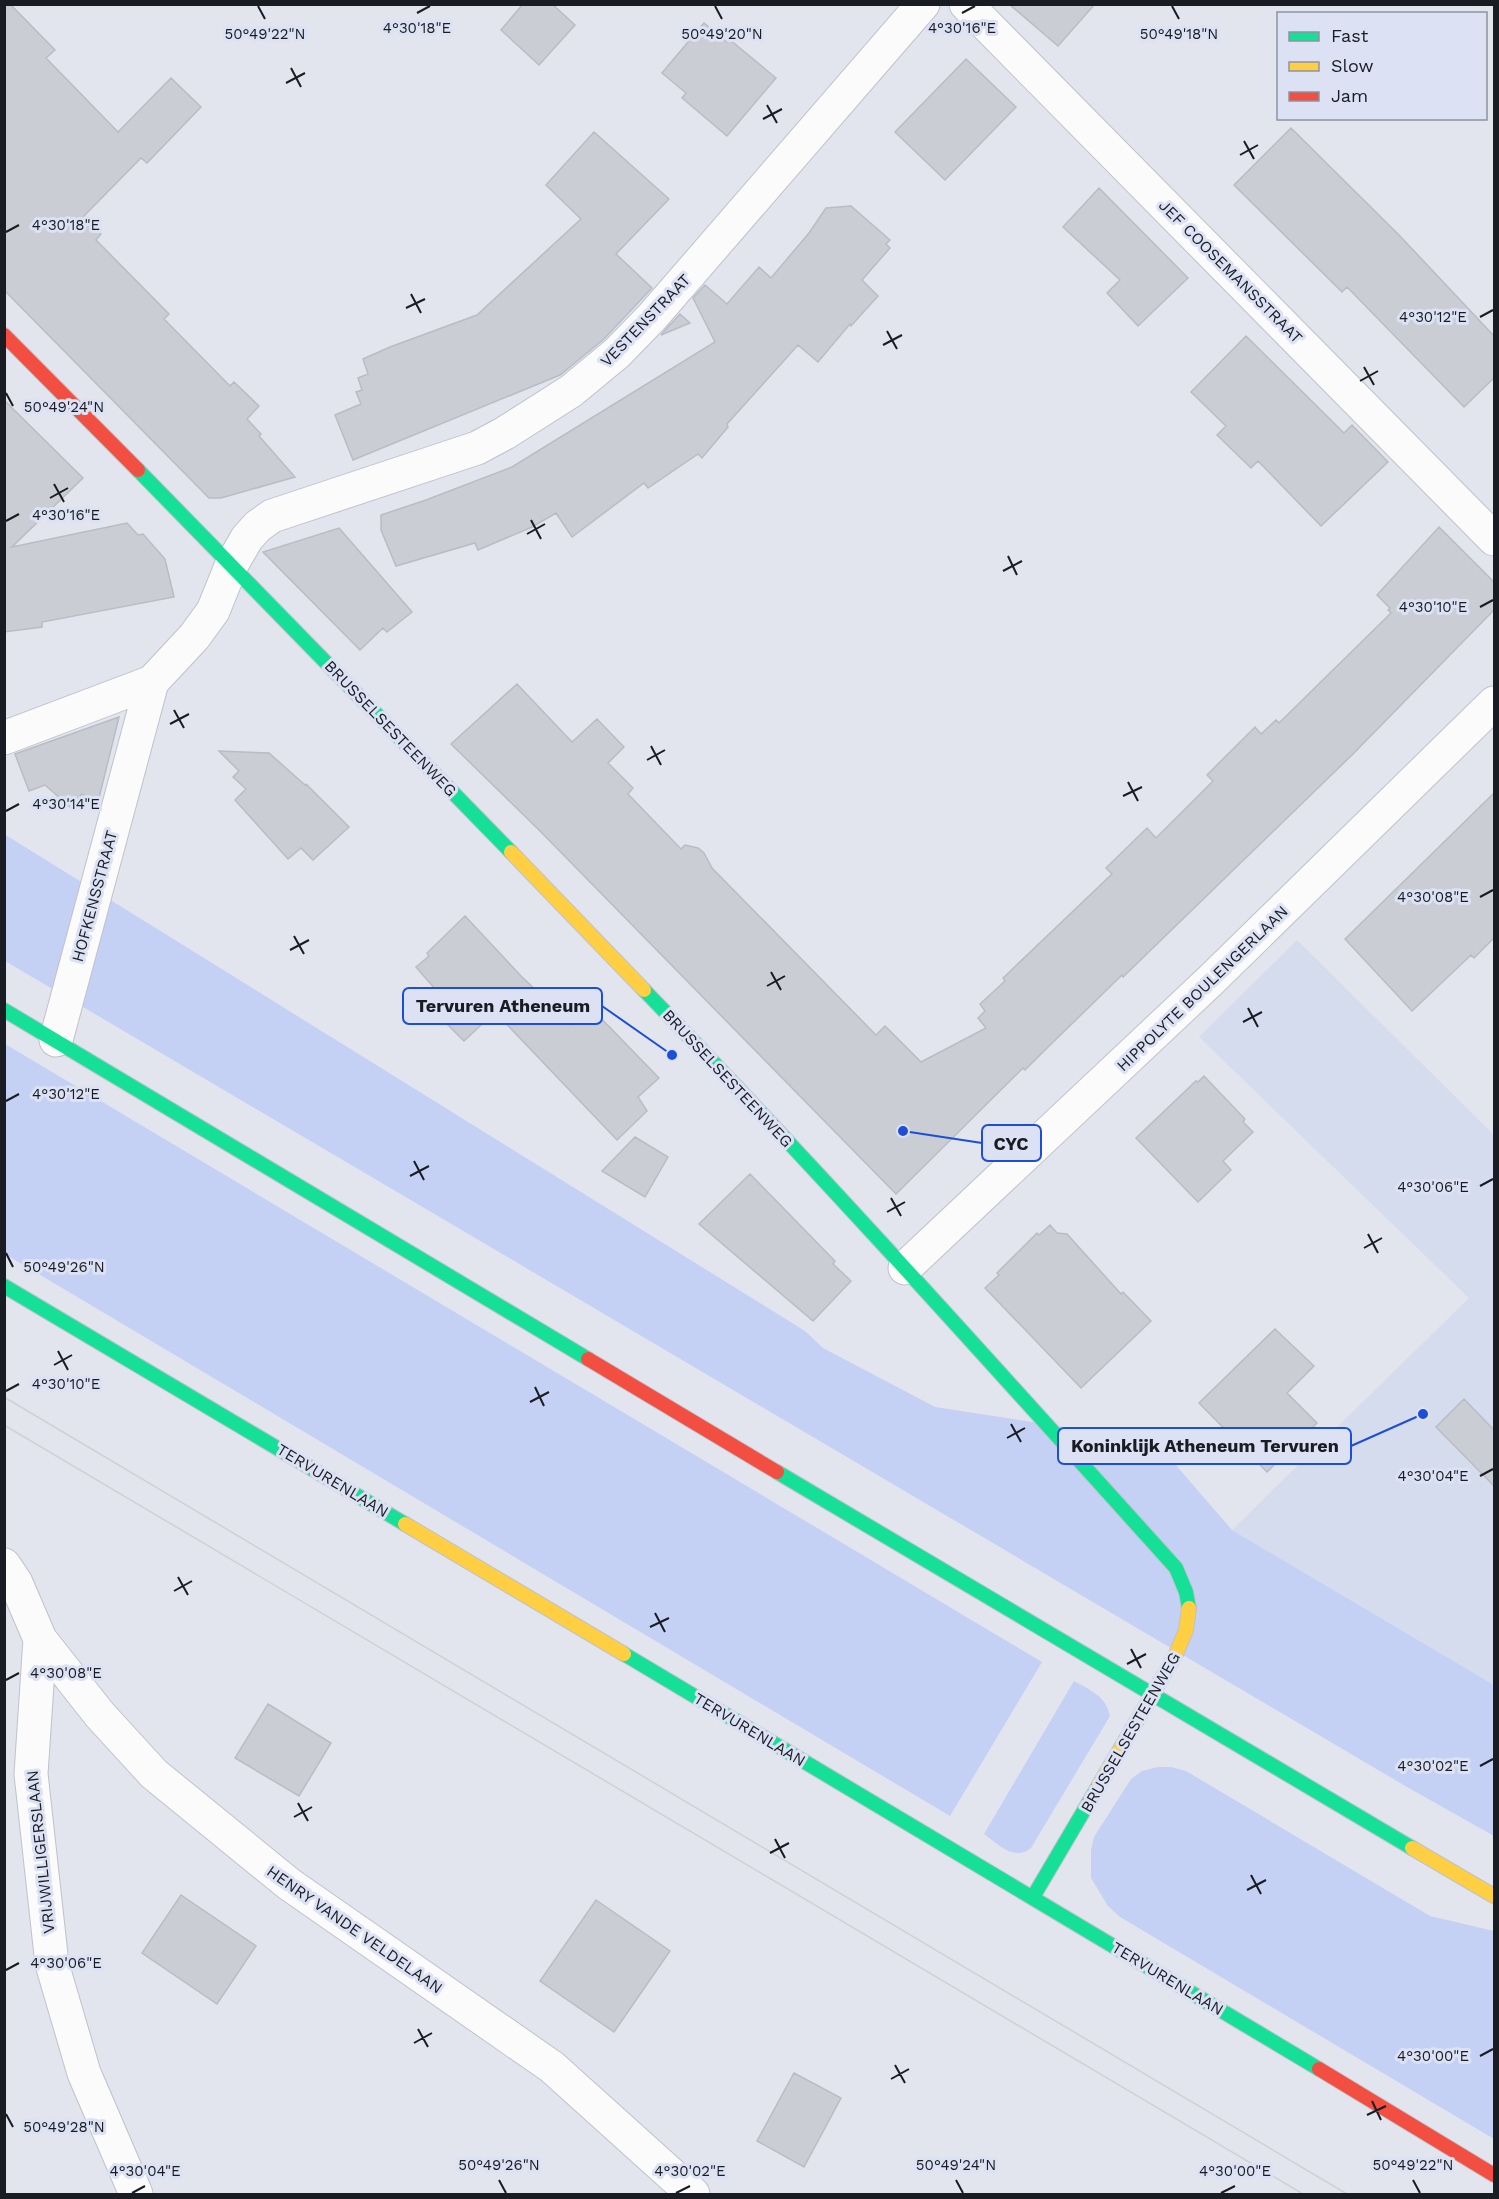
<svg xmlns="http://www.w3.org/2000/svg" width="1499" height="2199" viewBox="0 0 1499 2199" font-family="'Work Sans',sans-serif">
<style>
.built{fill:#d5dced}
.green{fill:#c4d1f4}
.building{fill:#cbcdd5;stroke:#babcc4;stroke-width:1.5}
.lines{fill:none;stroke-linecap:round;stroke-linejoin:round}
.street-casing{stroke:#bfc2c9;stroke-width:35}
.fast-casing{stroke:#bfc2c9;stroke-width:16}
.slow-casing{stroke:#bfc2c9;stroke-width:16}
.jam-casing{stroke:#bfc2c9;stroke-width:16}
.street{stroke:#fbfbfc;stroke-width:33}
.fast{stroke:#16e098;stroke-width:14}
.slow{stroke:#ffcf43;stroke-width:14}
.jam{stroke:#f24e42;stroke-width:14}
.tram{stroke:#cfd1d4;stroke-width:1.5}
.ticks{fill:none;stroke:#191c22;stroke-width:2}
.labels{text-anchor:middle;stroke-width:6;stroke-linejoin:round;paint-order:stroke}
.street-label{font-size:16px;fill:#191c22;stroke:#dce2f4}
.ticks-label{font-size:15px;text-anchor:middle;fill:#191c22;stroke:#dce2f4;stroke-width:6;stroke-linejoin:round;paint-order:stroke}
.leader{fill:none;stroke:#1d4ed8;stroke-width:2}
.callout-dot{fill:#1d4ed8;stroke:#dce2f4;stroke-width:2}
.callout{fill:#dce2f4;stroke:#1d4ed8;stroke-width:2}
.callout-label{font-size:18px;text-anchor:middle;font-weight:bold;fill:#191c22}
</style>
<rect width="100%" height="100%" fill="#e2e5ee"/>
<!-- built -->
<path class="built" d="M 1297,940 L 1494,1135 L 1494,1685 L 1232,1530 L 1469,1298 L 1199,1037 Z"/>
<!-- green -->
<path class="green" d="M 4,834 L 805,1331 L 823,1348 L 935,1407 L 1155,1441 L 1232,1530 L 1494,1685 L 1494,1836 L 1407,1787 L 5,961 Z
M 5,1044 L 1042,1662 L 950,1816 L 5,1254 Z
M 1074,1681 C 1090,1690 1106,1696 1110,1716 L 1031,1848 C 1014,1862 998,1844 984,1834 Z
M 1158,1767 L 1171,1767 L 1186,1771 L 1430,1916 L 1494,1931 L 1494,2139 L 1120,1917 L 1108,1906 L 1091,1878 L 1091,1850 L 1094,1837 L 1131,1779 L 1142,1771 Z"/>
<!-- building -->
<path class="building" d="M 4,4 L 10,4 L 55,50 L 46,58 L 118,132 L 171,78 L 201,107 L 147,163 L 141,158 L 84,216 L 101,234 L 96,240 L 169,314 L 164,319 L 230,386 L 234,382 L 259,406 L 247,419 L 261,434 L 259,436 L 295,477 L 221,498 L 209,498 L 4,290 Z
M 523,4 L 552,4 L 575,25 L 539,65 L 501,30 Z
M 1009,4 L 1095,4 L 1058,46 Z
M 704,23 L 727,42 L 729,39 L 776,78 L 727,136 L 682,98 L 686,93 L 662,73 Z
M 966,59 L 1016,107 L 945,180 L 895,132 Z
M 1291,128 L 1399,235 L 1494,336 L 1494,378 L 1464,407 L 1347,287 L 1342,292 L 1234,185 Z
M 594,132 L 669,199 L 616,254 L 652,288 L 604,339 L 560,375 L 353,460 L 335,415 L 361,404 L 356,392 L 362,390 L 358,378 L 368,374 L 363,359 L 390,347 L 477,315 L 581,219 L 546,185 Z
M 1099,188 L 1188,278 L 1138,326 L 1107,293 L 1120,280 L 1063,227 Z
M 851,206 L 890,240 L 886,244 L 890,248 L 862,280 L 878,296 L 851,326 L 850,324 L 818,362 L 798,345 L 727,424 L 728,427 L 702,458 L 698,454 L 648,488 L 644,483 L 572,537 L 556,513 L 532,527 L 478,550 L 475,543 L 396,566 L 381,530 L 381,515 L 426,500 L 512,467 L 715,342 L 693,298 L 705,285 L 727,304 L 759,267 L 771,278 L 809,233 L 826,208 Z
M 680,314 L 690,323 L 661,335 L 666,329 Z
M 1246,336 L 1344,433 L 1352,425 L 1388,462 L 1321,526 L 1258,461 L 1251,468 L 1217,435 L 1226,426 L 1191,392 Z
M 4,400 L 83,478 L 12,547 L 127,523 L 138,535 L 143,534 L 165,559 L 174,597 L 42,622 L 42,627 L 4,632 Z
M 1439,527 L 1494,582 L 1494,610 L 1354,753 L 1123,977 L 1122,975 L 1044,1051 L 1025,1070 L 1023,1068 L 896,1194 L 539,830 L 451,744 L 517,684 L 572,742 L 597,719 L 624,747 L 608,763 L 633,788 L 628,794 L 681,849 L 685,845 L 698,848 L 704,853 L 712,868 L 876,1035 L 885,1026 L 921,1062 L 986,1028 L 978,1018 L 985,1011 L 980,1004 L 1005,981 L 1003,978 L 1112,874 L 1106,868 L 1147,828 L 1156,838 L 1213,781 L 1207,775 L 1255,727 L 1261,734 L 1276,720 L 1279,723 L 1391,613 L 1388,610 L 1390,608 L 1377,595 Z
M 339,528 L 412,612 L 387,632 L 383,628 L 360,650 L 263,552 Z
M 119,717 L 97,806 L 82,794 L 70,807 L 45,785 L 29,791 L 15,754 Z
M 219,751 L 269,753 L 305,785 L 306,784 L 349,827 L 313,860 L 301,848 L 288,859 L 235,800 L 246,789 L 233,777 L 239,771 Z
M 1494,793 L 1494,938 L 1474,958 L 1471,955 L 1412,1011 L 1345,939 Z
M 465,916 L 521,976 L 572,1025 L 591,1008 L 659,1078 L 638,1097 L 647,1111 L 617,1140 L 495,1012 L 464,1041 L 438,1015 L 449,1005 L 416,967 L 429,956 L 427,953 Z
M 1204,1076 L 1245,1119 L 1243,1122 L 1253,1132 L 1223,1161 L 1231,1170 L 1198,1202 L 1136,1138 L 1196,1081 L 1198,1082 Z
M 635,1137 L 668,1157 L 645,1197 L 602,1171 Z
M 750,1174 L 835,1261 L 833,1264 L 851,1281 L 813,1321 L 699,1224 Z
M 1050,1225 L 1057,1233 L 1067,1234 L 1121,1294 L 1123,1292 L 1151,1321 L 1081,1388 L 985,1288 L 999,1275 L 997,1273 L 1037,1233 L 1039,1235 Z
M 1275,1329 L 1314,1366 L 1287,1393 L 1317,1423 L 1267,1472 L 1199,1403 Z
M 1464,1399 L 1494,1430 L 1494,1486 L 1436,1427 Z
M 268,1704 L 331,1743 L 299,1796 L 235,1758 Z
M 181,1895 L 256,1946 L 217,2004 L 142,1953 Z
M 596,1900 L 670,1951 L 614,2032 L 540,1981 Z
M 794,2073 L 841,2098 L 804,2167 L 757,2141 Z"/>
<g class="lines">
<!-- street casing -->
<g class="street-casing">
<path id="street" d="M 966,4 L 1494,539
M 4,738 L 152,682 L 194,637 L 213,611 L 232,564 L 247,538 L 258,526 L 272,516 L 477,448 L 505,433 L 571,391 L 617,353 L 652,317 L 923,4
M 56,1040 L 152,682
M 905,1268 L 1211,980 L 1494,703
M 4,1565 L 16,1583 L 40,1639 L 100,1715 L 154,1774 L 289,1884 L 552,2067 L 693,2194
M 40,1639 L 31,1774 L 52,1964 L 84,2073 L 136,2194"/>
</g>
<!-- fast casing -->
<g class="fast-casing">
<path id="fast" d="M 138,470 L 511,852
M 644,990 C 826,1178 1001,1374 1176,1568 L 1186,1592 L 1189,1608
M 4,1010 L 588,1359
M 4,1286 L 405,1524
M 777,1472 L 1412,1848
M 624,1654 L 1319,2069
M 1033,1897 L 1099,1785"/>
</g>
<!-- slow casing -->
<g class="slow-casing">
<path id="slow" d="M 511,852 L 644,990
M 405,1524 L 624,1654
M 1099,1785 L 1176,1654 L 1186,1630 L 1189,1608
M 1412,1848 L 1494,1896"/>
</g>
<!-- jam casing -->
<g class="jam-casing">
<path id="jam" d="M 4,335 L 138,470
M 588,1359 L 777,1472
M 1319,2069 L 1494,2175"/>
</g>
<!-- street -->
<use href="#street" class="street"/>
<!-- fast -->
<use href="#fast" class="fast"/>
<!-- slow -->
<use href="#slow" class="slow"/>
<!-- jam -->
<use href="#jam" class="jam"/>
<!-- tram -->
<path class="tram" d="M 4,1397 L 1347,2194
M 4,1425 L 1303,2194"/>
</g>
<!-- ticks -->
<path class="ticks" d="M 258,6 L 265,19M 715,6 L 722,19M 1172,6 L 1179,19M 417,13 L 430,6M 962,13 L 975,6M 291,68 L 301,87M 286,83 L 305,73M 767,105 L 777,123M 763,119 L 782,109M 1244,141 L 1254,159M 1240,155 L 1258,145M 6,232 L 19,225M 411,294 L 421,313M 406,308 L 425,299M 1480,317 L 1493,310M 887,331 L 897,349M 883,345 L 902,335M 1364,367 L 1374,385M 1360,381 L 1378,371M 6,393 L 13,406M 54,484 L 64,502M 50,498 L 68,488M 531,520 L 541,539M 6,521 L 19,514M 527,534 L 545,524M 1008,556 L 1017,575M 1003,571 L 1022,561M 1480,607 L 1493,600M 174,710 L 184,728M 170,724 L 189,714M 651,746 L 661,765M 647,760 L 665,750M 1128,782 L 1138,801M 1123,796 L 1142,787M 6,811 L 19,804M 1480,897 L 1493,890M 294,936 L 304,954M 290,950 L 309,940M 771,972 L 781,990M 767,986 L 785,976M 1248,1008 L 1258,1027M 1243,1022 L 1262,1012M 6,1101 L 19,1094M 414,1161 L 424,1180M 410,1176 L 429,1166M 1480,1186 L 1493,1179M 891,1198 L 901,1216M 887,1212 L 905,1202M 1368,1234 L 1378,1253M 1364,1248 L 1382,1238M 6,1253 L 13,1267M 58,1351 L 68,1370M 54,1365 L 72,1355M 535,1387 L 544,1406M 6,1391 L 19,1384M 530,1402 L 549,1392M 1011,1424 L 1021,1442M 1007,1438 L 1025,1428M 1480,1476 L 1493,1469M 178,1577 L 188,1595M 174,1591 L 192,1581M 655,1613 L 665,1632M 650,1627 L 669,1618M 1131,1649 L 1141,1668M 1127,1664 L 1146,1654M 6,1680 L 19,1673M 1480,1766 L 1493,1759M 298,1803 L 308,1821M 294,1817 L 312,1807M 775,1839 L 785,1858M 770,1853 L 789,1843M 1251,1875 L 1261,1894M 1247,1890 L 1266,1880M 6,1970 L 19,1963M 418,2029 L 428,2047M 414,2043 L 432,2033M 1480,2056 L 1493,2049M 895,2065 L 905,2083M 891,2079 L 909,2069M 1372,2101 L 1381,2120M 6,2114 L 13,2127M 1367,2115 L 1386,2106M 499,2180 L 506,2193M 956,2180 L 963,2193M 1413,2180 L 1420,2193M 132,2193 L 145,2186M 676,2193 L 690,2186M 1221,2193 L 1235,2186"/>
<g class="labels">
<!-- street labels -->
<g class="street-label">
<text transform="translate(1231 271) rotate(45)" y="6">JEF COOSEMANSSTRAAT</text>
<text transform="translate(645 320) rotate(-46)" y="6">VESTENSTRAAT</text>
<text transform="translate(391 728) rotate(46)" y="6">BRUSSELSESTEENWEG</text>
<text transform="translate(94 896) rotate(-75)" y="6">HOFKENSSTRAAT</text>
<text transform="translate(1202 988) rotate(-44)" y="6">HIPPOLYTE BOULENGERLAAN</text>
<text transform="translate(728 1078) rotate(47)" y="6">BRUSSELSESTEENWEG</text>
<text transform="translate(333 1480) rotate(31)" y="6">TERVURENLAAN</text>
<text transform="translate(750 1729) rotate(31)" y="6">TERVURENLAAN</text>
<text transform="translate(1130 1732) rotate(-60)" y="6">BRUSSELSESTEENWEG</text>
<text transform="translate(40 1852) rotate(-96)" y="6">VRIJWILLIGERSLAAN</text>
<text transform="translate(355 1929) rotate(35)" y="6">HENRY VANDE VELDELAAN</text>
<text transform="translate(1168 1978) rotate(31)" y="6">TERVURENLAAN</text>
</g>
</g>
<g class="ticks-label">
<text x="417" y="33">4°30'18"E</text>
<text x="962" y="33">4°30'16"E</text>
<text x="265" y="39">50°49'22"N</text>
<text x="722" y="39">50°49'20"N</text>
<text x="1179" y="39">50°49'18"N</text>
<text x="66" y="230">4°30'18"E</text>
<text x="1433" y="322">4°30'12"E</text>
<text x="64" y="412">50°49'24"N</text>
<text x="66" y="520">4°30'16"E</text>
<text x="1433" y="612">4°30'10"E</text>
<text x="66" y="809">4°30'14"E</text>
<text x="1433" y="902">4°30'08"E</text>
<text x="66" y="1099">4°30'12"E</text>
<text x="1433" y="1192">4°30'06"E</text>
<text x="64" y="1272">50°49'26"N</text>
<text x="66" y="1389">4°30'10"E</text>
<text x="1433" y="1481">4°30'04"E</text>
<text x="66" y="1678">4°30'08"E</text>
<text x="1433" y="1771">4°30'02"E</text>
<text x="66" y="1968">4°30'06"E</text>
<text x="1433" y="2061">4°30'00"E</text>
<text x="64" y="2132">50°49'28"N</text>
<text x="499" y="2170">50°49'26"N</text>
<text x="956" y="2170">50°49'24"N</text>
<text x="1413" y="2170">50°49'22"N</text>
<text x="145" y="2176">4°30'04"E</text>
<text x="690" y="2176">4°30'02"E</text>
<text x="1235" y="2176">4°30'00"E</text>
</g>
<!-- callouts -->
<path class="leader" d="M672 1055L602 1006M903 1131L982 1143M1423 1414L1351 1446"/>
<g class="callout-dot">
<circle cx="672" cy="1055" r="6"/>
<circle cx="903" cy="1131" r="6"/>
<circle cx="1423" cy="1414" r="6"/>
</g>
<g class="callout">
<rect x="403" y="988" width="199" height="36" rx="6"/>
<rect x="982" y="1125" width="59" height="36" rx="6"/>
<rect x="1058" y="1428" width="293" height="36" rx="6"/>
</g>
<g class="callout-label">
<text x="503" y="1012">Tervuren Atheneum</text>
<text x="1011" y="1150">CYC</text>
<text x="1205" y="1452">Koninklijk Atheneum Tervuren</text>
</g>
<!-- border -->
<rect width="1499" height="2199" fill="none" stroke="#191c22" stroke-width="12"/>
<!-- legend -->
<rect x="1277" y="12" width="210" height="108" fill="#dce2f4" stroke="#8e93a0" stroke-width="1.5"/>
<rect x="1289" y="32" width="30" height="9" fill="#16e098" stroke="#8e93a0" stroke-width="1.5"/>
<text x="1331" y="42" font-size="18" fill="#191c22">Fast</text>
<rect x="1289" y="62" width="30" height="9" fill="#ffcf43" stroke="#8e93a0" stroke-width="1.5"/>
<text x="1331" y="72" font-size="18" fill="#191c22">Slow</text>
<rect x="1289" y="92" width="30" height="9" fill="#f24e42" stroke="#8e93a0" stroke-width="1.5"/>
<text x="1331" y="102" font-size="18" fill="#191c22">Jam</text>
</svg>
